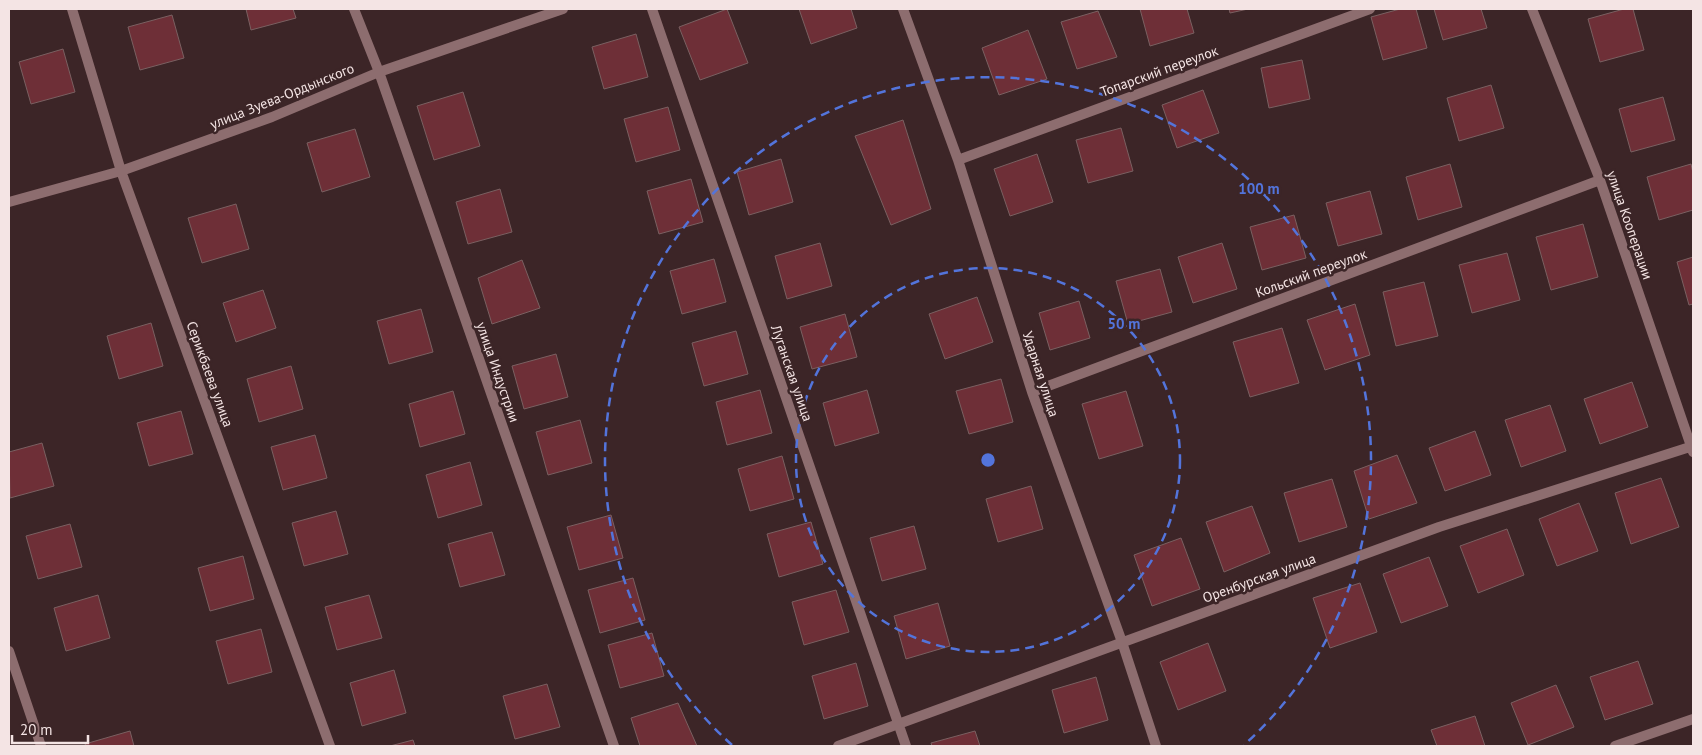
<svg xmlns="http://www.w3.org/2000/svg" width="1702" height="755" viewBox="0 0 1702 755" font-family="'PT Sans',sans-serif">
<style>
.building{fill:#6e2f37;stroke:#7a6061}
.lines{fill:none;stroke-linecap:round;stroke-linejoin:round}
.minor{stroke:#8d6d6f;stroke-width:10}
.ring{fill:none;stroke:#5374db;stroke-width:2.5;stroke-dasharray:9 6}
.labels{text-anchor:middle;stroke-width:5;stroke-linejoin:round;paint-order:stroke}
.street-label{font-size:14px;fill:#f4e4e4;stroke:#3c2527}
.centre{fill:#5374db;stroke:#3c2527;stroke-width:2.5}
.ring-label{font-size:15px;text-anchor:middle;font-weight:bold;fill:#5374db;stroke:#3c2527;stroke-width:5;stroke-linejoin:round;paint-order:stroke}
</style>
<rect width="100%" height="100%" fill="#3c2527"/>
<!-- building -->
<path class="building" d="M 246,9 L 293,9 L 296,18 L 251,30 Z
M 727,9 L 748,63 L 700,80 L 679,27 Z
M 799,9 L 851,9 L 857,28 L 811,44 Z
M 1140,9 L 1187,9 L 1194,33 L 1150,46 Z
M 1229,9 L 1248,9 L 1230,13 Z
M 1400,9 L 1416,9 L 1427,48 L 1383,60 L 1371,17 Z
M 1434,9 L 1481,9 L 1487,28 L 1443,40 Z
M 1624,9 L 1633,9 L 1644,50 L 1600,62 L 1588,19 Z
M 1098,11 L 1117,57 L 1077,69 L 1061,22 Z
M 172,15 L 184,58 L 140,70 L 128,27 Z
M 1028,30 L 1047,79 L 999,95 L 982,48 Z
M 636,34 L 648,77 L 604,89 L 592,47 Z
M 63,49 L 75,92 L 31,104 L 19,62 Z
M 1302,60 L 1310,99 L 1269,108 L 1261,68 Z
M 1491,85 L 1504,128 L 1459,141 L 1447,98 Z
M 1203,90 L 1219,133 L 1177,148 L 1162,105 Z
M 463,92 L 480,146 L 434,160 L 417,106 Z
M 1663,97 L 1675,140 L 1631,152 L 1619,109 Z
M 668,107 L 680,150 L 636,162 L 624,119 Z
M 903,120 L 931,209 L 891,225 L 855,136 Z
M 1121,128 L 1133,171 L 1088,183 L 1076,140 Z
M 355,129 L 370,177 L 322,192 L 307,143 Z
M 1037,154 L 1053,202 L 1010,216 L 994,169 Z
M 781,159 L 793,202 L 749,215 L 737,172 Z
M 1450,164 L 1462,207 L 1418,220 L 1406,177 Z
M 1691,164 L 1693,173 L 1693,210 L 1659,220 L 1647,177 Z
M 691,179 L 703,222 L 659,234 L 647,191 Z
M 500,189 L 512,232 L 468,244 L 456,202 Z
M 1370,191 L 1382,234 L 1338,246 L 1326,203 Z
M 236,204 L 249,249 L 202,263 L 188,218 Z
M 1294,215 L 1306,258 L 1262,270 L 1250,227 Z
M 1583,224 L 1598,277 L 1551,290 L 1536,237 Z
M 820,243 L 832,286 L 787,299 L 775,256 Z
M 1222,243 L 1237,289 L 1193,303 L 1178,257 Z
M 1507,253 L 1520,300 L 1472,313 L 1459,265 Z
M 1693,257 L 1693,304 L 1689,305 L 1677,262 Z
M 714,259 L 726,302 L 682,314 L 670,271 Z
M 522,260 L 540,308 L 492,324 L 478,278 Z
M 1160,269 L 1172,312 L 1128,324 L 1116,281 Z
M 1424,282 L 1438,336 L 1396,346 L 1383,292 Z
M 263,290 L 276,328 L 236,342 L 223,303 Z
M 977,297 L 993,342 L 945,359 L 929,314 Z
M 1079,301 L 1090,338 L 1050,350 L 1039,313 Z
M 1355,304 L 1370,355 L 1325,370 L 1307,320 Z
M 421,309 L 433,352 L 389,364 L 377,321 Z
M 845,314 L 857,357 L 812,369 L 800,327 Z
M 151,323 L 163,366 L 119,379 L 107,336 Z
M 1282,328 L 1299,383 L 1250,397 L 1233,342 Z
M 736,331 L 748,374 L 704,386 L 692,343 Z
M 556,354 L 568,397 L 524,409 L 512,366 Z
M 291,366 L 303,409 L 259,422 L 247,379 Z
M 1001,379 L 1013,422 L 969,434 L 956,391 Z
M 1632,382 L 1648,427 L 1600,444 L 1584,399 Z
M 760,390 L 772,433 L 727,445 L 716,402 Z
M 867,390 L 879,433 L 835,446 L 823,403 Z
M 453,391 L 465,434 L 420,447 L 409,404 Z
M 1126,391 L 1143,446 L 1099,459 L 1082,404 Z
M 1550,405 L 1566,451 L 1521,467 L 1505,420 Z
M 181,411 L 193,454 L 149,466 L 137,423 Z
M 580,420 L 592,463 L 548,475 L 536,432 Z
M 1475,431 L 1491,475 L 1445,491 L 1429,448 Z
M 315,435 L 327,478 L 283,490 L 271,447 Z
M 42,443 L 54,486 L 10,498 L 9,452 Z
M 1397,455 L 1417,503 L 1369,519 L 1354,471 Z
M 782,456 L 794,499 L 750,511 L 738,469 Z
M 470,462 L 482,505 L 438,518 L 426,475 Z
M 1661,478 L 1679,527 L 1631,544 L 1615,493 Z
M 1332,479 L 1347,527 L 1299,542 L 1284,493 Z
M 1031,486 L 1043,529 L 998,542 L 986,499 Z
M 1579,503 L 1598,551 L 1557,566 L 1539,519 Z
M 1252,506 L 1270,553 L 1224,572 L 1206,522 Z
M 336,511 L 348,554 L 304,566 L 292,523 Z
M 611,515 L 623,558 L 579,570 L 567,527 Z
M 811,522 L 823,564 L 779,577 L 767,534 Z
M 70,524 L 82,567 L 38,579 L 26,536 Z
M 914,526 L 926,569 L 882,581 L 870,538 Z
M 1507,529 L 1524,575 L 1478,593 L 1460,546 Z
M 492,532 L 505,575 L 460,587 L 448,544 Z
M 1181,538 L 1200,589 L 1152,606 L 1134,555 Z
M 243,556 L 254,599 L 210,611 L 198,568 Z
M 1429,557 L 1448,606 L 1401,623 L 1383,574 Z
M 633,578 L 645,620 L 600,633 L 588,590 Z
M 1360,583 L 1377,632 L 1330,648 L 1313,598 Z
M 836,590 L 849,632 L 804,645 L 792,602 Z
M 98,595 L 110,638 L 66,651 L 54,608 Z
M 369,595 L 382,638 L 337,650 L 325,607 Z
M 938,603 L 950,646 L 906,659 L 894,616 Z
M 261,629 L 272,672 L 228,684 L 216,641 Z
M 652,633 L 664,676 L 620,688 L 608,645 Z
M 1208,643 L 1226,691 L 1178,710 L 1160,662 Z
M 1638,661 L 1653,704 L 1605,720 L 1590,677 Z
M 856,663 L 868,706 L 824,719 L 812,676 Z
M 394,670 L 406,713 L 362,726 L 350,683 Z
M 1096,677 L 1108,720 L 1064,733 L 1052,690 Z
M 547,684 L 560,727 L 515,739 L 503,696 Z
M 1556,685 L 1574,727 L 1528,745 L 1511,703 Z
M 678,703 L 697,746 L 640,746 L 631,718 Z
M 1475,716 L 1485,746 L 1437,746 L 1431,730 Z
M 130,731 L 134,746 L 86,746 L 85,744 Z
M 975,731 L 980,746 L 932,746 L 931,743 Z
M 413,740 L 415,746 L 390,746 Z"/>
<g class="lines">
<!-- minor -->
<path class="minor" d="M 72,9 L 121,171 L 330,746
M 354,9 L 379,72 L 614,746
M 652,9 L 906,746
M 903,9 L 958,160 L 1032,392 L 1122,642 L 1156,746
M 1532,9 L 1600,180 L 1693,452
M 958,160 L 1370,9
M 9,202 L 121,171 L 272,117 L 379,72 L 563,9
M 1032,392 L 1600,180
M 9,651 L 41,746
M 838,746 L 1439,527 L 1693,446
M 1615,746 L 1693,719"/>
</g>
<!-- distance rings -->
<g class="ring">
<circle cx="988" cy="460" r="192"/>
<path d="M732 745A383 383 0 1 1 1244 745"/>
</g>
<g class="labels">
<!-- street labels -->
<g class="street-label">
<text transform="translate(1159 71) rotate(-20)" y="5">Топарский переулок</text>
<text transform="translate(282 96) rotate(-22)" y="5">улица Зуева-Ордынского</text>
<text transform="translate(1630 225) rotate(71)" y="5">улица Кооперации</text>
<text transform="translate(1311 273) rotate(-20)" y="5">Кольский переулок</text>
<text transform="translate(498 372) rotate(71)" y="5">улица Индустрии</text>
<text transform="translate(792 373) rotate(71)" y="5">Луганская улица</text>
<text transform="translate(210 374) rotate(70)" y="5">Серикбаева улица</text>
<text transform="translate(1041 374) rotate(72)" y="5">Ударная улица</text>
<text transform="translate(1259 578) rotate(-20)" y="5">Оренбурская улица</text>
</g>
</g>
<circle cx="988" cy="460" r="8" class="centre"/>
<g class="ring-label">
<text x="1259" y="194">100 m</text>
<text x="1124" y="329">50 m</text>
</g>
<!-- border -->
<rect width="1702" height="755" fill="none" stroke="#f4e4e4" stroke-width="20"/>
<!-- scale -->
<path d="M12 735v8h76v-8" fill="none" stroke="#f4e4e4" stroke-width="2.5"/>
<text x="20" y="735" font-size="15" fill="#f4e4e4" stroke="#3c2527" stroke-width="4" paint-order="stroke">20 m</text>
</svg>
